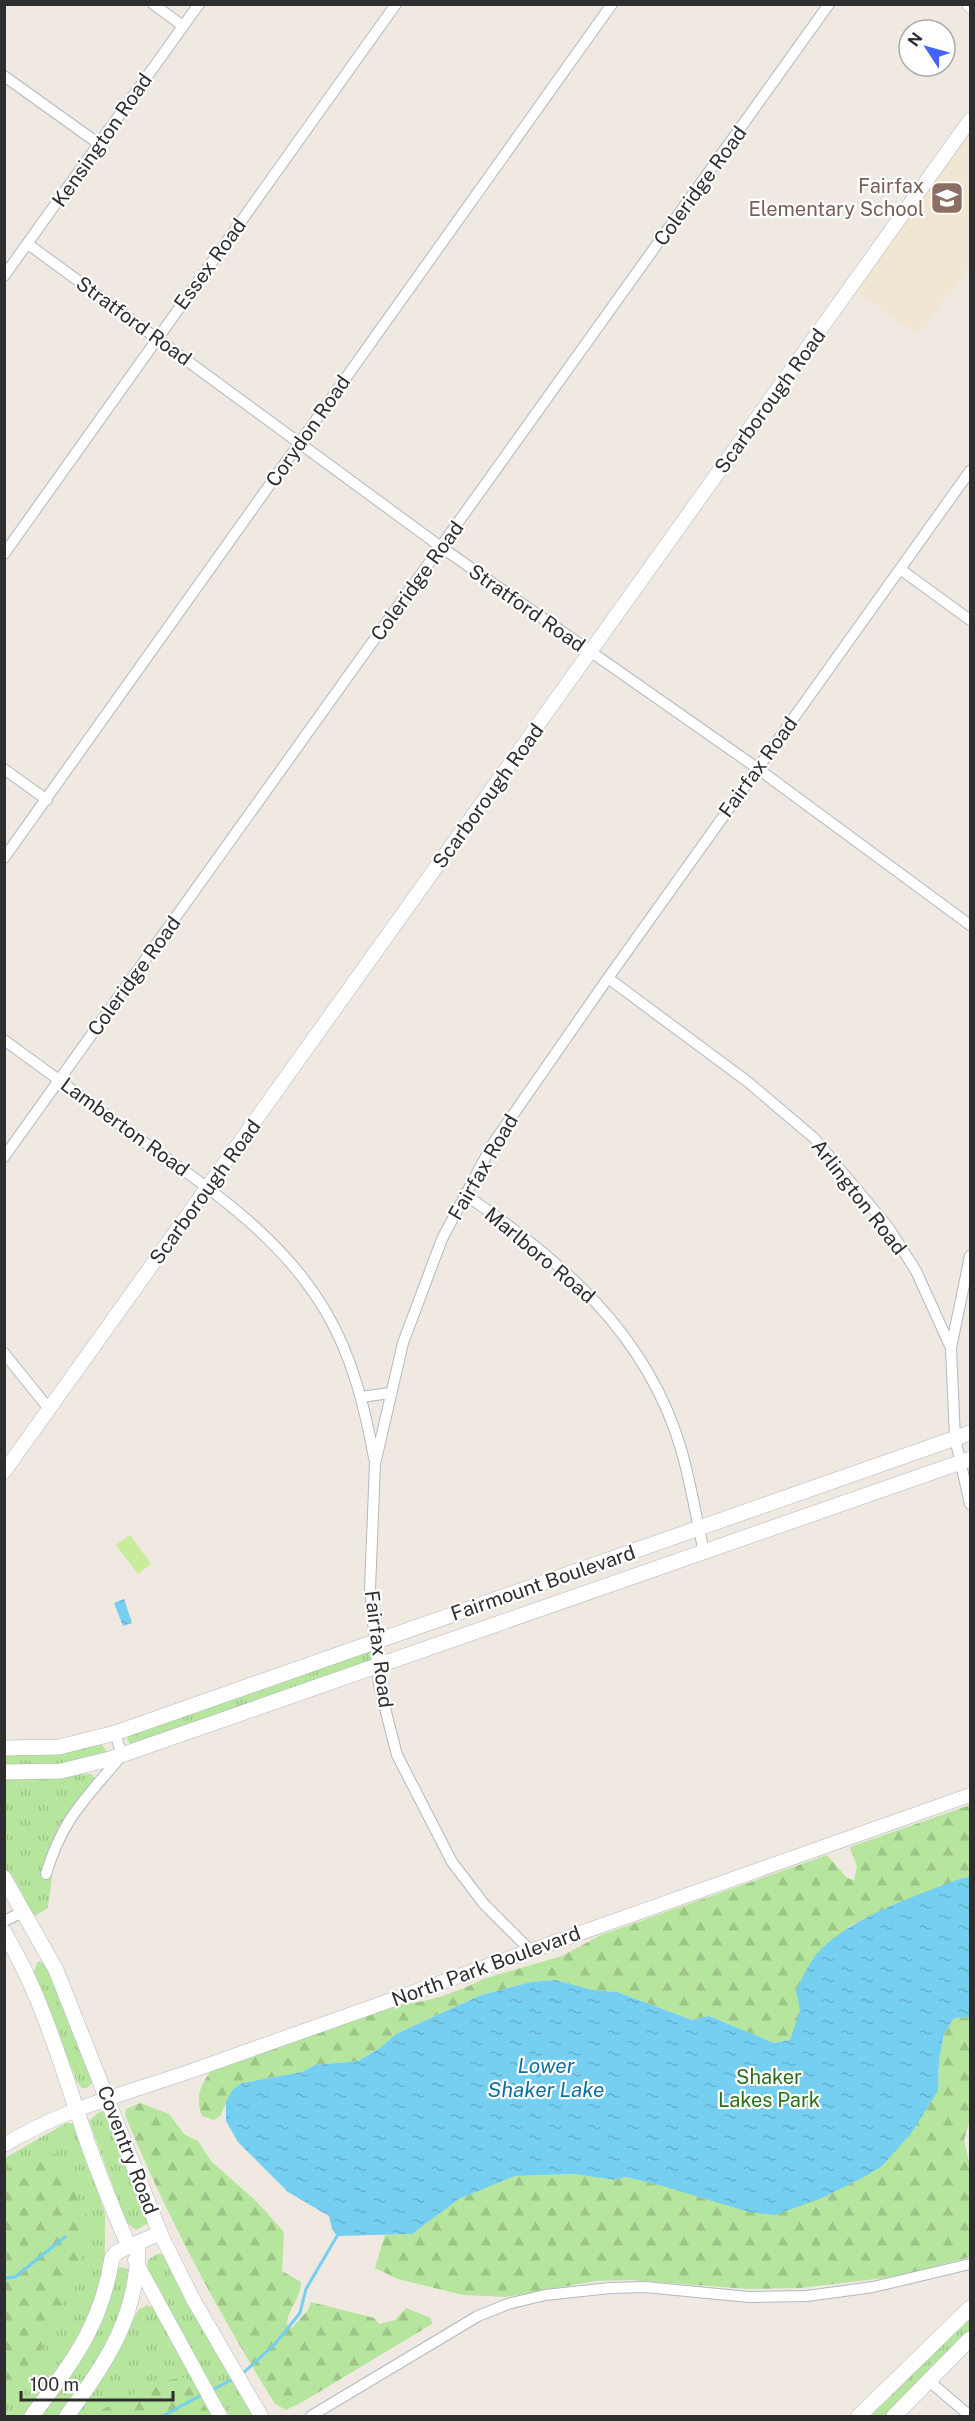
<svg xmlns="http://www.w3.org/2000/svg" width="975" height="2421" viewBox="0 0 975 2421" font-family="'Public Sans',sans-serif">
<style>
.education{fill:#f0e6d1}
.grass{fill:url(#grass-tufts)}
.forest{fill:url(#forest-firs)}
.pitch{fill:#c9ec9a}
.water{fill:url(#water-ripples)}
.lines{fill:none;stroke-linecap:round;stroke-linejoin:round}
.stream{stroke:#75cff0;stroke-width:3}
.minor-casing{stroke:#b4b7c1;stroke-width:12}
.tertiary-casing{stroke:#b4b7c1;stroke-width:15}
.secondary-casing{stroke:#b4b7c1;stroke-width:16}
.minor{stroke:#fff;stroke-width:10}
.tertiary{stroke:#fff;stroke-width:14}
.secondary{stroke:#fff;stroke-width:15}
.labels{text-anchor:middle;stroke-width:4.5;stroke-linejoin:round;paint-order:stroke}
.street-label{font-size:20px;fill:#2e2e2e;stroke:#fff}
.education-label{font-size:20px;fill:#785e54;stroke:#fff;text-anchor:end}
.park-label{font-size:20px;fill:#2c6e1b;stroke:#fff}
.water-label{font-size:21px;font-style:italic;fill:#0d6fa3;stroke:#fff}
</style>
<defs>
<pattern id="grass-tufts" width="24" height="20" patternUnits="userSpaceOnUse" patternTransform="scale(1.5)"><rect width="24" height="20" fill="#b6e59e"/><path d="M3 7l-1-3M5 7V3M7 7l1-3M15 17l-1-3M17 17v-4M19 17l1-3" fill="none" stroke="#9dc588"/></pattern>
<pattern id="forest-firs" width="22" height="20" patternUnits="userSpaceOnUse" patternTransform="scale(1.5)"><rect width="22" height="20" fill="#b6e59e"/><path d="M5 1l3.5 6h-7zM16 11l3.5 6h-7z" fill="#9dc588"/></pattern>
<pattern id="water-ripples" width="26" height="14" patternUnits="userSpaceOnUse" patternTransform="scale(1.5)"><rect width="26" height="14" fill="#75cff0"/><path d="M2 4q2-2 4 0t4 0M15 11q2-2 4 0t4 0" fill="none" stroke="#66b2ce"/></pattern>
</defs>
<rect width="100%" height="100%" fill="#efe9e1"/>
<!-- education -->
<path class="education" d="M 970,131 L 970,266 L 918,335 L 856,291 Z"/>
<!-- grass -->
<path class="grass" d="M 367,1651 L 372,1654 L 373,1658 L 369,1663 L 137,1746 L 129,1743 L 127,1739 L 131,1733 Z
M 102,1745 L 107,1752 L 74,1764 L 5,1766 L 5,1753 Z
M 84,1774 L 91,1774 L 95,1778 L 60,1825 L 48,1853 L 44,1874 L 52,1876 L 48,1908 L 34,1916 L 5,1867 L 4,1778 L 25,1780 Z
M 38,1961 L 47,1965 L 92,2076 L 92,2083 L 87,2088 L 82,2088 L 77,2082 L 34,1972 Z
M 106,2111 L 148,2216 L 147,2224 L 136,2230 L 126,2222 L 89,2121 L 99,2112 Z
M 66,2123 L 74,2123 L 105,2213 L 105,2251 L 102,2280 L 91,2318 L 26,2416 L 5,2416 L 5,2158 Z
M 156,2254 L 163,2254 L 170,2261 L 256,2416 L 230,2416 L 208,2382 L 147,2269 L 148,2260 Z
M 120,2267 L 129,2269 L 131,2275 L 117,2332 L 61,2416 L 39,2416 L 87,2351 L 99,2328 L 116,2270 Z
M 147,2305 L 154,2308 L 216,2416 L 73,2416 L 116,2356 L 138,2310 Z
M 970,2307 L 970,2339 L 894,2416 L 859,2416 Z"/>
<!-- forest -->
<path class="forest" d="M 970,1805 L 970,1877 L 962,1878 L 851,1925 L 812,1960 L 796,2028 L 790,2040 L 774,2043 L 709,2016 L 692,2020 L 617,1992 L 593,1990 L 555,1980 L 531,1982 L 481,1995 L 396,2034 L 380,2048 L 358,2061 L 315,2065 L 302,2072 L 242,2083 L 233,2089 L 220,2116 L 214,2120 L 202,2116 C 195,2097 200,2085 212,2070 L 405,2003 C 424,2004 466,1989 483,1979 L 562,1956 L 601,1935 L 827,1855 L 847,1878 L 854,1880 L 857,1867 L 850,1847 Z
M 970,2017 L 970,2120 L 964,2140 L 970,2166 L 970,2257 L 900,2276 L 801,2288 L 748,2289 L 631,2280 L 595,2281 L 506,2297 L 463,2295 L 398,2279 L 375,2268 L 385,2235 L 412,2234 L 459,2199 L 515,2176 L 574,2174 L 614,2180 L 626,2177 L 666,2187 L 822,2198 L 882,2166 L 938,2091 L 939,2060 L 944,2034 L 954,2018 Z
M 140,2103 L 169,2114 L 185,2135 L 198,2141 L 211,2161 L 257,2202 L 284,2232 L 282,2271 L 301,2282 C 299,2304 289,2305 287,2324 L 292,2328 L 308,2310 L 311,2302 L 374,2318 L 379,2324 L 395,2320 L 406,2308 L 431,2318 L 432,2324 L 304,2401 L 286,2410 L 275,2404 C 218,2312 166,2215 125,2115 L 126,2109 Z
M 42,2151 L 59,2156 L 89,2220 L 80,2261 L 32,2371 L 5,2381 L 5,2170 Z
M 186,2377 L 211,2416 L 92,2416 C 121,2399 151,2381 186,2377 Z"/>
<!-- pitch -->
<path class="pitch" d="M 130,1535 L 151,1564 L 138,1574 L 116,1545 Z"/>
<!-- water -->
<path class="water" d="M 124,1599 L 132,1623 L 123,1626 L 114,1603 Z
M 970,1877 L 970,2017 L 954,2018 L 944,2034 L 939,2060 L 938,2091 L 910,2135 L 882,2166 L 864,2177 L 822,2198 L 775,2215 L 749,2212 L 666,2187 L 626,2177 L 614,2180 L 574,2174 L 515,2176 L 459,2199 L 412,2234 L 337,2236 L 332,2229 L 329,2216 L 288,2192 L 238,2142 L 226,2121 L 226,2102 L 233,2089 L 242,2083 L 302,2072 L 315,2065 L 358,2061 L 380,2048 L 396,2034 L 481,1995 L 531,1982 L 555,1980 L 593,1990 L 617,1992 L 692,2020 L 709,2016 L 774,2043 L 790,2040 L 800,2011 L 796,1990 C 801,1981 805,1971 811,1962 C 839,1920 916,1896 962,1878 Z"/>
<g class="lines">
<!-- stream -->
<path class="stream" d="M 4,2278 L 15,2277 L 65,2237
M 241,2375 L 275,2344 L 300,2313 L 306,2289 L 337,2236
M 212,2390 L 235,2378
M 163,2416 L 203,2394"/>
<!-- minor casing -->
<g class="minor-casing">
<path id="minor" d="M 153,4 L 183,26
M 4,76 L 99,144
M 28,244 L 441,547 L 757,768 L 970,925
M 4,276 L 199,4
M 4,554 L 396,4
M 900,569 L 970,620
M 4,769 L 47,800
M 4,858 L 612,4
M 608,978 L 748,1082 L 814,1138 L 888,1227 L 916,1271 L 951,1348 L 955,1438 L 970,1504
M 4,1040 C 52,1075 100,1110 148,1145 C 216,1193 283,1239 326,1312 C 352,1356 365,1408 374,1458
M 4,1157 L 829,4
M 464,1194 C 560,1259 647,1333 681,1449 C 691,1483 696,1518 704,1552
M 951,1348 L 970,1256
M 4,1353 L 49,1409
M 361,1397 L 390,1393
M 46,1874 C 63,1817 86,1799 122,1755 L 115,1733
M 4,1921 L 25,1911
M 530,1950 L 484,1904 L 452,1862 L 397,1755 L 379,1685 L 370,1589 L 375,1464 L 403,1343 L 442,1239 L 492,1145 L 608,978 L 970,471
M 929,2381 L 970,2416
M 311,2416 L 478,2316 L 508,2304 L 545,2295 L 610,2288 L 645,2287 L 749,2297 L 807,2296 L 873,2287 L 970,2264"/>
</g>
<!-- tertiary casing -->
<g class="tertiary-casing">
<path id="tertiary" d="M 4,1472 L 970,120
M 4,2145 C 63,2109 127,2093 191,2071 L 970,1795
M 160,2233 L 194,2301 L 261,2416
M 135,2260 L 220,2416"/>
</g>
<!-- secondary casing -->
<g class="secondary-casing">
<path id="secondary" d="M 970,4 L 970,5
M 4,1748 L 59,1747 L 115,1733 L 970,1433
M 4,1772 L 61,1771 L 110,1759 L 970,1459
M 4,1878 L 56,1970 L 160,2233 L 117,2252 L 112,2258 C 101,2327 72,2362 32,2416
M 4,1932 C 40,1992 59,2058 81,2123 C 94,2165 112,2206 129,2247
M 67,2416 C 108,2359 138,2317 138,2243
M 859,2416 L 970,2308
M 894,2416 L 970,2339"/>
</g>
<!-- minor -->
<use href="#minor" class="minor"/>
<!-- tertiary -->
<use href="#tertiary" class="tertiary"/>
<!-- secondary -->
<use href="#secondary" class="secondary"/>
</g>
<!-- icons -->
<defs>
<g id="school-square" transform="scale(1.725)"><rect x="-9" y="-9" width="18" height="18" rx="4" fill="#8d6e63" stroke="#fff"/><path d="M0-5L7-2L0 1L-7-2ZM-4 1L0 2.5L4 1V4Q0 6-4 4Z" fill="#fff"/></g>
</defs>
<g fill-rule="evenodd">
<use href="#school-square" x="947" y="198"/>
</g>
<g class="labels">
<!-- street labels -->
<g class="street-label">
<text transform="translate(102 140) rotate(-55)" y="7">Kensington Road</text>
<text transform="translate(700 186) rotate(-54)" y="7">Coleridge Road</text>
<text transform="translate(210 264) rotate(-54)" y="7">Essex Road</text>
<text transform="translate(134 321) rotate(36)" y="7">Stratford Road</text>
<text transform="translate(770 401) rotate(-54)" y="7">Scarborough Road</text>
<text transform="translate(308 431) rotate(-55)" y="7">Corydon Road</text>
<text transform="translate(417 581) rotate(-54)" y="7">Coleridge Road</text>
<text transform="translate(527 608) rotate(35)" y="7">Stratford Road</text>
<text transform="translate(758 767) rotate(-54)" y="7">Fairfax Road</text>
<text transform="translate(488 796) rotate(-54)" y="7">Scarborough Road</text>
<text transform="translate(134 976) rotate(-54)" y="7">Coleridge Road</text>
<text transform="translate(125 1127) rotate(36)" y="7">Lamberton Road</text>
<text transform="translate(483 1167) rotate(-60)" y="7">Fairfax Road</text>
<text transform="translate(205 1192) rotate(-54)" y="7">Scarborough Road</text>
<text transform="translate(859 1197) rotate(52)" y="7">Arlington Road</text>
<text transform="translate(540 1255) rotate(40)" y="7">Marlboro Road</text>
<text transform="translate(543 1583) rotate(-19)" y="7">Fairmount Boulevard</text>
<text transform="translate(379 1649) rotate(83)" y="7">Fairfax Road</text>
<text transform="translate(486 1966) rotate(-20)" y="7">North Park Boulevard</text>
<text transform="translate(128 2150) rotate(69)" y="7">Coventry Road</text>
</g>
<!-- education labels -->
<g class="education-label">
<text x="924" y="193">Fairfax<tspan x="924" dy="23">Elementary School</tspan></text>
</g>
<!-- park labels -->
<g class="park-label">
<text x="769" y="2084">Shaker<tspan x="769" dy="23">Lakes Park</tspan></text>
</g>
<!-- water labels -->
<g class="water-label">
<text x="546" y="2073">Lower<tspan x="546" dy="24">Shaker Lake</tspan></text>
</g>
</g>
<!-- border -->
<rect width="975" height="2421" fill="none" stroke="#2e2e2e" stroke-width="12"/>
<!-- north arrow -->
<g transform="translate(927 48) rotate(306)"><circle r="28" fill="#ffffff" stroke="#ababab" stroke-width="1.5"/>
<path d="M0-4.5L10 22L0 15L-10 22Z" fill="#4264fb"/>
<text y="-9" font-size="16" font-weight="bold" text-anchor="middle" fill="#2e2e2e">N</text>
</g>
<!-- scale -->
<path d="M21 2391v9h152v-9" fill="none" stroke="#2e2e2e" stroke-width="3"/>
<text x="30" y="2391" font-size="18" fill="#2e2e2e" stroke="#ffffff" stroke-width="4.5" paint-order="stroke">100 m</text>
</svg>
